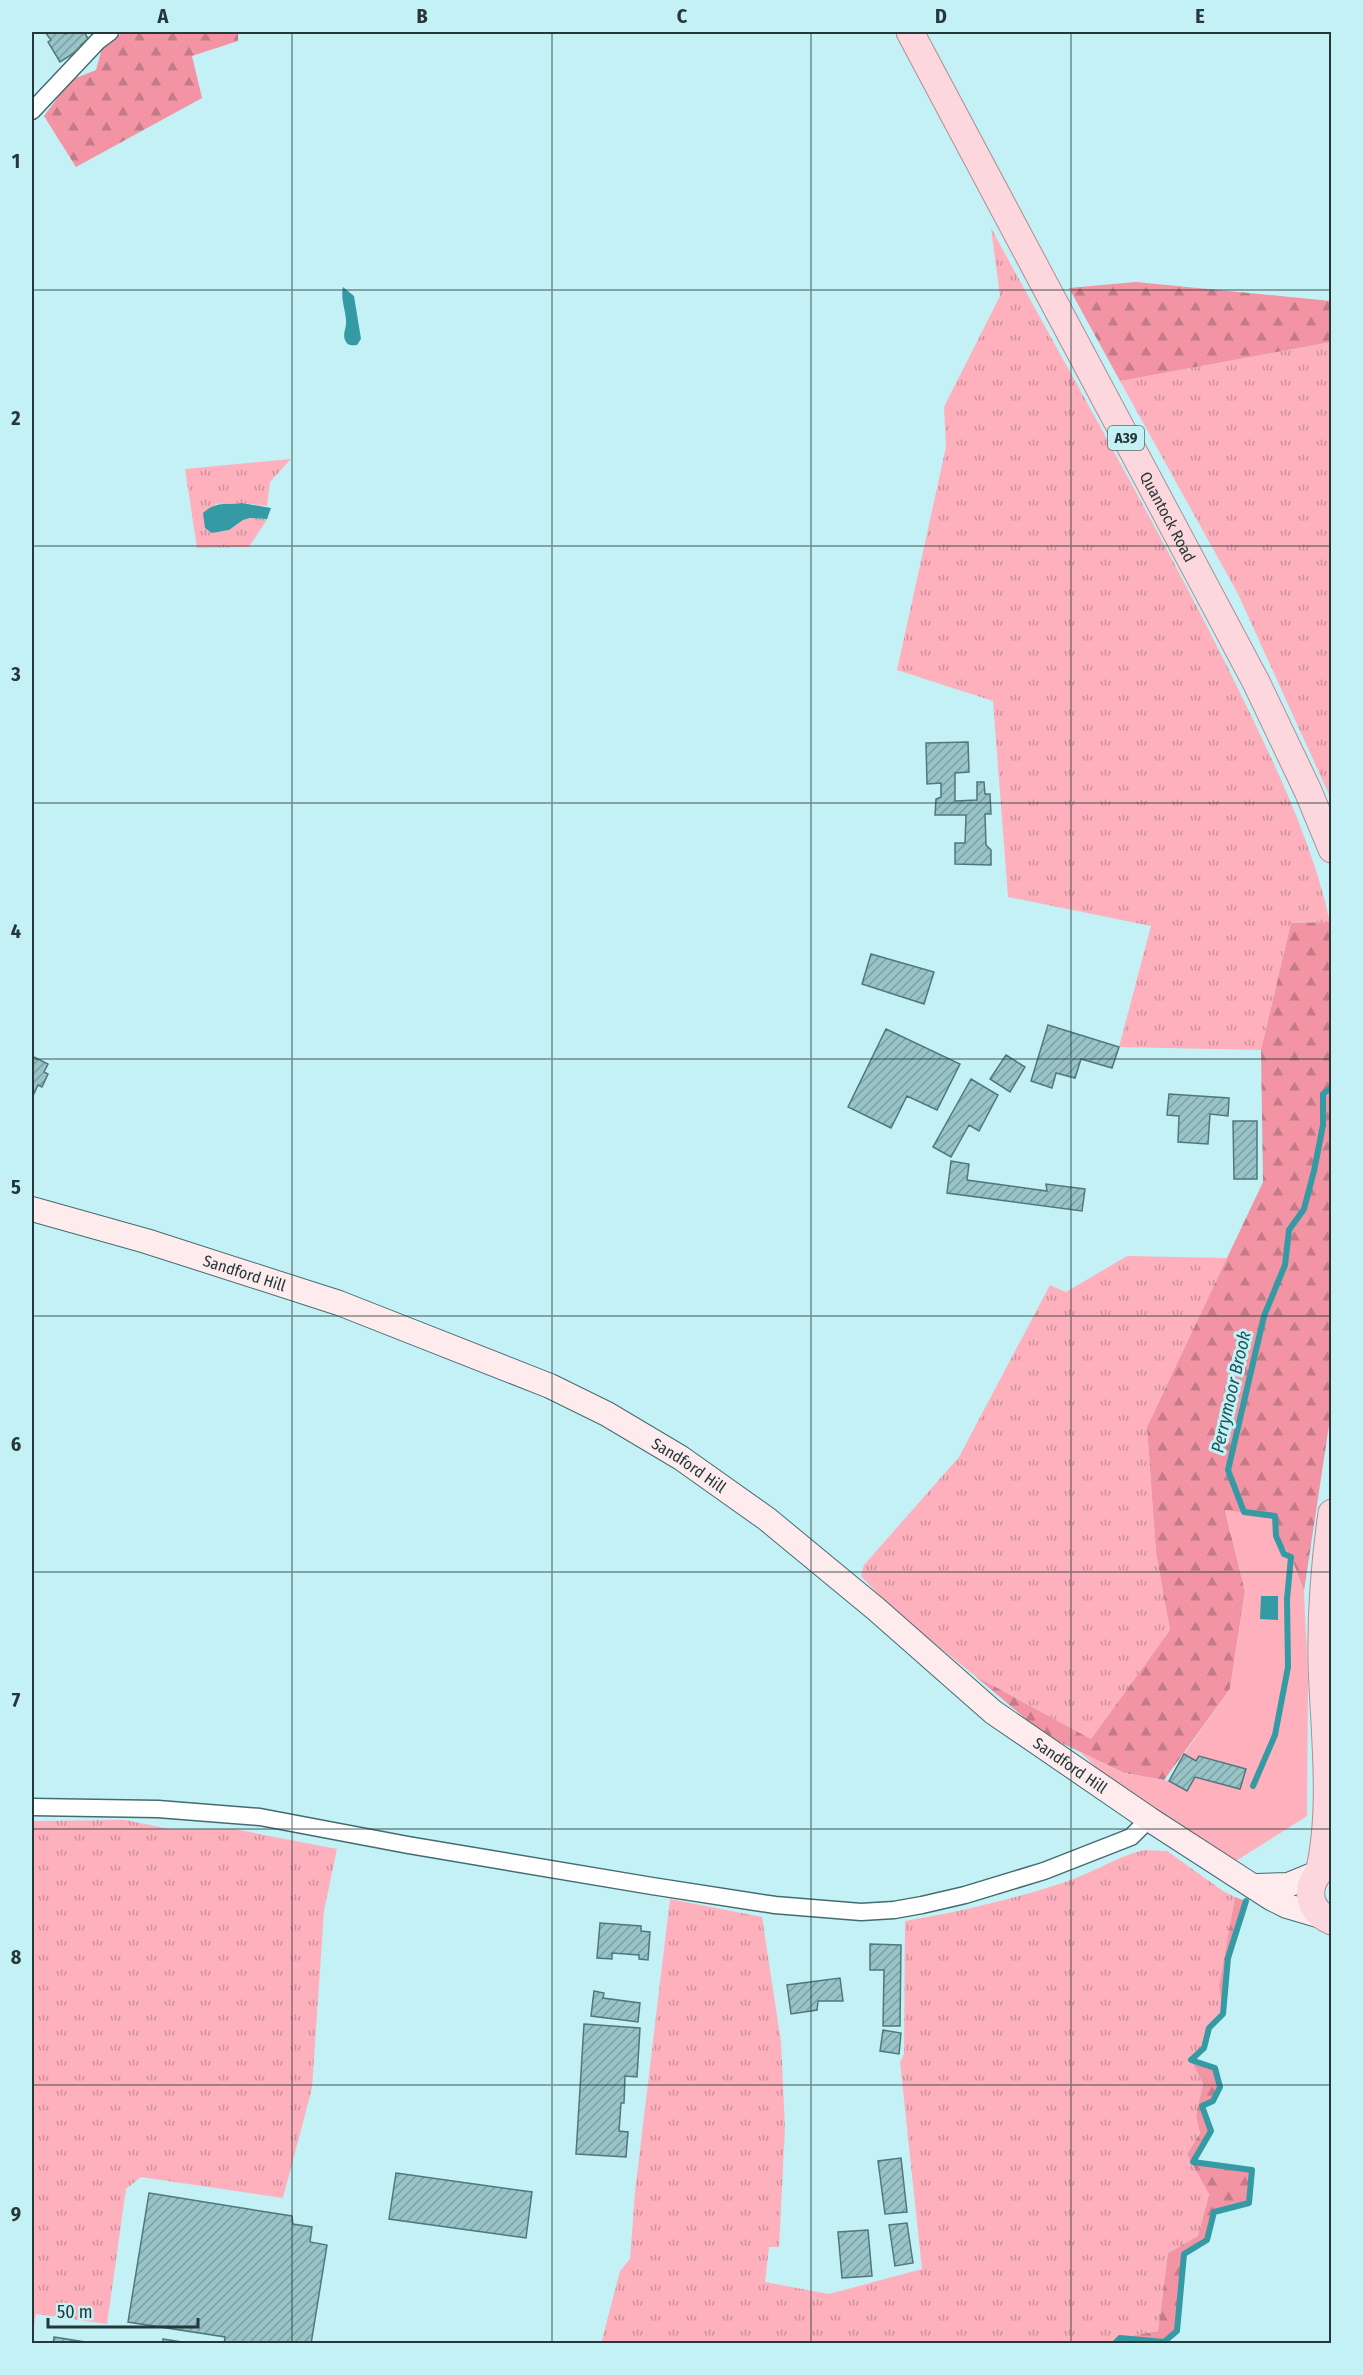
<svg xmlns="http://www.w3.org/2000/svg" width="1363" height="2375" viewBox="0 0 1363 2375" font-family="'Fira Sans Condensed',sans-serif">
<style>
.grass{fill:url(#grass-tufts)}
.forest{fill:url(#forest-firs)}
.garden{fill:#feb1bd}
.water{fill:#349aa3}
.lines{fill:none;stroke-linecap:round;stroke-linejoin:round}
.stream{stroke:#349aa3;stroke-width:6}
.building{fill:url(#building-hatch);stroke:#4f787c;stroke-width:1.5}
.minor-casing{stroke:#436c70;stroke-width:19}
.secondary-casing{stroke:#436c70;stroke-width:26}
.primary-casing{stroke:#af8e94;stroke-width:29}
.minor{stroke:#fff;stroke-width:16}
.secondary{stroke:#feebee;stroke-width:24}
.primary{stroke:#fcd7dd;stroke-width:27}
.grid{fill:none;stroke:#253738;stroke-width:1.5;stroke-opacity:0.55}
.labels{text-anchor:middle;stroke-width:6;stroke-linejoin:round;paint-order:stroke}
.shield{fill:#c4f1f5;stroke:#556f71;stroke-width:1.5}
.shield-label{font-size:15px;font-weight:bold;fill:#253738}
.street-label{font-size:16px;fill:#253738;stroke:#c4f1f5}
.water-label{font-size:18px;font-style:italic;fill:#1c5459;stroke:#c4f1f5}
.neatline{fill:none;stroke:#253738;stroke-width:2}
.grid-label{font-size:20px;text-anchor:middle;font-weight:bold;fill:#253738}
</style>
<defs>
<pattern id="grass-tufts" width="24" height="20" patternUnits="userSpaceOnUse" patternTransform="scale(1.5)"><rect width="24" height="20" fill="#feb1bd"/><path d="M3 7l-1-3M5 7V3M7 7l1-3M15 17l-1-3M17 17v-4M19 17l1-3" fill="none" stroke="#cd919b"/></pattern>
<pattern id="forest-firs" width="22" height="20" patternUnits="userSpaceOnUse" patternTransform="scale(1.5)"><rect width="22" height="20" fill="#f294a4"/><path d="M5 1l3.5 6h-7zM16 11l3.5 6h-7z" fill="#c47a87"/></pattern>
<pattern id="building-hatch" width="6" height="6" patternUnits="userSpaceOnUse" patternTransform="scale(1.5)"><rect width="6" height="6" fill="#98c3c7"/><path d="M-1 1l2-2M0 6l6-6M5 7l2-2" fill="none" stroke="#7c9fa3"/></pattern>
</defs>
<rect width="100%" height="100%" fill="#c4f1f5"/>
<!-- grass -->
<path class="grass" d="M 991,228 C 1070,373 1153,518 1227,666 C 1267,748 1310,832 1330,922 L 1291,923 L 1261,1050 L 1119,1047 L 1151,926 L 1008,897 L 993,701 L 897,670 L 946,447 L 944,407 L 1000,296 Z
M 1331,342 L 1331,799 L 1238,594 L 1120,381 Z
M 291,459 L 270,482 L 267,506 L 242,503 L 215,504 L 212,533 L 229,530 L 243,520 L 250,518 L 267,519 L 270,515 L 249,547 L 197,548 L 185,469 Z
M 1127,1256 L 1227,1258 L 1147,1427 L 1156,1553 L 1170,1630 L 1091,1739 L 975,1676 L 894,1611 L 861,1576 L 864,1565 L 959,1457 L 1050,1285 L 1066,1292 Z
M 125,1820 L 170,1829 L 234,1829 L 337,1849 L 324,1911 L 312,2088 L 283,2198 L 141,2177 L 126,2189 L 107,2324 L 36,2314 L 32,2339 L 32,1821 Z
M 1144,1850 L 1167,1851 L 1223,1891 L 1235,1897 L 1219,1986 L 1223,2014 L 1209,2029 L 1204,2048 L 1191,2060 L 1203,2084 L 1196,2115 L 1200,2132 L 1187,2154 L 1209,2193 L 1198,2236 L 1168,2253 L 1158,2331 L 1120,2338 L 1114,2344 L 601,2344 L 620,2271 L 630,2259 L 635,2192 L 670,1899 L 762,1917 L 781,2042 L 785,2128 L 779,2247 L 769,2247 L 765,2282 L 829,2294 L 922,2269 L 900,2062 L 904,2054 L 905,1921 C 959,1912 1019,1898 1071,1880 C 1096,1871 1118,1856 1144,1850 Z"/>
<!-- forest -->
<path class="forest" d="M 123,32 L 238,32 L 238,41 L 192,56 L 202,98 L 76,167 L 44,116 L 71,80 L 96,70 L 102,48 Z
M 1136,282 L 1331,301 L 1331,342 L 1120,381 L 1069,288 Z
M 1330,922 L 1331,1412 L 1304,1591 L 1291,1557 L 1276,1536 L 1225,1510 L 1245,1591 L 1230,1689 L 1164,1780 L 1124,1773 L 1045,1735 L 975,1676 L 1091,1739 L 1170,1630 L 1156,1553 L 1147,1427 L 1263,1182 L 1261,1050 L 1291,923 Z
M 1235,1897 L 1246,1901 L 1228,1958 L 1223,2014 L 1219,1986 Z
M 1191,2060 L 1215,2068 L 1220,2087 L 1213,2101 L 1202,2106 L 1211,2131 L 1193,2162 L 1252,2170 L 1249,2203 L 1214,2212 L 1207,2240 L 1184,2254 L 1177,2331 L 1164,2342 L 1120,2338 L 1158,2331 L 1168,2253 L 1198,2236 L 1209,2194 L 1187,2154 L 1200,2133 L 1196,2115 L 1203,2084 Z"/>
<!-- garden -->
<path class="garden" d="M 1225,1510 L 1275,1516 L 1276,1536 L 1291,1557 L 1304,1591 L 1308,1680 L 1307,1816 L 1236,1861 L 1121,1791 L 1079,1751 L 1123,1773 L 1169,1781 L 1186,1791 L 1195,1777 L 1240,1789 L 1246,1769 L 1199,1756 L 1196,1761 L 1184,1754 L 1230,1689 L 1245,1591 Z"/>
<!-- water -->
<path class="water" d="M 343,287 L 354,296 L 361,339 L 357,345 C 351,346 347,345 345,340 C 343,335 345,331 346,325 C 347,312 340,300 343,287 Z
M 242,503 L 271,508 L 267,519 L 250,518 L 243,520 L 229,530 L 212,533 L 205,528 L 203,513 C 215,501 227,505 242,503 Z
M 1261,1596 L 1278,1596 L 1278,1620 L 1260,1619 Z"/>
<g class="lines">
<!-- stream -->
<path class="stream" d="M 1253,1786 L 1275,1735 L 1288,1667 L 1287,1599 L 1291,1557 L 1284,1554 L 1276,1536 L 1275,1516 L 1244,1512 L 1228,1470 L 1264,1316 L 1285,1265 L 1289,1230 L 1304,1209 L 1314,1171 L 1323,1125 L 1323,1094 L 1332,1087
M 1114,2344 L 1120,2338 L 1164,2342 L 1177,2331 L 1184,2254 L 1207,2240 L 1214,2212 L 1249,2203 L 1252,2170 L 1193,2162 L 1211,2131 L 1202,2106 L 1213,2101 L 1220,2087 L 1215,2068 L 1191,2060 L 1204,2048 L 1209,2028 L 1223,2014 L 1228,1958 L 1246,1901"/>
</g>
<!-- building -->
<path class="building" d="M 45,32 L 64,32 L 66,34 L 69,32 L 84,32 L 89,40 L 81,45 L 82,48 L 60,62 L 48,42 L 51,40 Z
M 968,742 L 969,772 L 955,773 L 955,801 L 977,800 L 977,782 L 984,782 L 985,794 L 990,794 L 991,814 L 985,814 L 986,845 L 991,850 L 991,865 L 955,864 L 955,843 L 965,843 L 966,815 L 935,815 L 936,799 L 941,797 L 941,783 L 927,784 L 926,743 Z
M 871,954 L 934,972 L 924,1004 L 862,984 Z
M 1048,1025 L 1119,1047 L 1112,1068 L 1081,1059 L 1075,1078 L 1056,1073 L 1052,1088 L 1031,1081 Z
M 886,1029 L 960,1064 L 937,1110 L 907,1096 L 891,1128 L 848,1107 Z
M 1006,1055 L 1025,1067 L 1010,1092 L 990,1079 Z
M 32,1056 L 48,1064 L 44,1072 L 48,1074 L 42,1087 L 38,1085 L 32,1098 Z
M 971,1079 L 998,1095 L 979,1131 L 969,1125 L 951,1157 L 933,1147 Z
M 1169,1094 L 1229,1098 L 1228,1116 L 1210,1114 L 1208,1144 L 1178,1142 L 1179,1116 L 1167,1115 Z
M 1233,1121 L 1257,1121 L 1257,1179 L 1234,1179 Z
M 951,1161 L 969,1164 L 967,1180 L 1047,1191 L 1046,1184 L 1085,1189 L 1082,1211 L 947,1193 Z
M 1184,1754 L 1196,1761 L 1199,1756 L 1246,1769 L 1240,1789 L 1195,1777 L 1187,1791 L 1169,1781 Z
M 600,1923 L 641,1926 L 641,1931 L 650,1932 L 648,1960 L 639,1959 L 639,1955 L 612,1953 L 612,1959 L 597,1958 Z
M 870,1944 L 901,1945 L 900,2026 L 883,2026 L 884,1970 L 870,1970 Z
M 840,1978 L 843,2001 L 818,2001 L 817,2010 L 791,2014 L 787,1985 Z
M 594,1991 L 604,1993 L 603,1998 L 640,2003 L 638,2022 L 591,2016 Z
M 584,2024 L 640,2028 L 637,2077 L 625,2076 L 624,2103 L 621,2103 L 619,2131 L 628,2132 L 626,2157 L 576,2154 Z
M 883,2030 L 901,2033 L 899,2054 L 880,2051 Z
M 901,2158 L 907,2212 L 885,2214 L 878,2161 Z
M 396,2173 L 532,2192 L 526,2238 L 389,2219 Z
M 149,2193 L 292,2216 L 293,2224 L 312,2227 L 310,2242 L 327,2245 L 311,2344 L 224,2344 L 225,2337 L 128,2322 Z
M 907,2223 L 913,2263 L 895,2266 L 889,2225 Z
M 868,2230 L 872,2276 L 842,2278 L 838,2232 Z
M 54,2337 L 85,2342 L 85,2344 L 53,2344 Z
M 163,2339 L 195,2344 L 163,2344 Z"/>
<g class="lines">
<!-- minor casing -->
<g class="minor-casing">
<path id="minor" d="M 32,111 L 98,41 L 110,32
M 32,1807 L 158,1809 L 260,1817 L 408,1845 L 652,1886 L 775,1905 L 861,1912 L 894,1910 L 922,1905 L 965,1895 L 1044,1871 L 1131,1837 L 1149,1819"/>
</g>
<!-- secondary casing -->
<g class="secondary-casing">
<g id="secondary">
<path id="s1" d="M 32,1209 L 146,1241 L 339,1303 L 550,1386 L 607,1414 L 681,1458 L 767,1519 L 876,1609 L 993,1712 L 1149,1819 L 1271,1898 L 1287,1906 L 1321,1916"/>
<path d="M 1256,1886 L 1288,1885 L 1315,1874"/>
</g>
</g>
<!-- primary casing -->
<g class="primary-casing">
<g id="primary">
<path id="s2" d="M 910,32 L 1256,682 L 1308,791 L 1332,849"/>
<path d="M 1332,1862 C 1305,1876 1302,1909 1332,1921"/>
<path d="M 1320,1869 C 1334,1806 1324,1728 1322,1663 C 1321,1613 1325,1562 1332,1513"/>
</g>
</g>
<!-- minor -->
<use href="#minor" class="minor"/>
<!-- secondary -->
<use href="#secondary" class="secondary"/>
<!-- primary -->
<use href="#primary" class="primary"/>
</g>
<!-- grid -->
<path class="grid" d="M 292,32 L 292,2344M 552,32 L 552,2344M 811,32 L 811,2344M 1071,32 L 1071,2344M 32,290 L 1332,290M 32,546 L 1332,546M 32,803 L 1332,803M 32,1059 L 1332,1059M 32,1316 L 1332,1316M 32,1572 L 1332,1572M 32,1829 L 1332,1829M 32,2085 L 1332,2085"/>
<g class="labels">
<!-- shield labels -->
<rect class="shield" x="1108" y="426" width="36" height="24" rx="4.5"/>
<g class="shield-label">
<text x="1126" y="443">A39</text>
</g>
<!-- street labels -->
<g class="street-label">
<text dy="6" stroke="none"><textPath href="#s2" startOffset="549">Quantock Road</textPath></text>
<text dy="6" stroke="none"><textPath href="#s1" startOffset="222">Sandford Hill</textPath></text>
<text dy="6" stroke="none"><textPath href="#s1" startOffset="708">Sandford Hill</textPath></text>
<text dy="6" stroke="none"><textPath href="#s1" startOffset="1194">Sandford Hill</textPath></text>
</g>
<!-- water labels -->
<g class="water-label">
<text transform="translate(1231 1392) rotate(-77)" y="6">Perrymoor Brook</text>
</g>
</g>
<!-- border -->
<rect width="1363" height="2375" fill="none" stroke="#c4f1f5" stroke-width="66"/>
<!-- scale -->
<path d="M48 2318v9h150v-9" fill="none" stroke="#253738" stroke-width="3"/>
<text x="57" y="2318" font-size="18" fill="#253738" stroke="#c4f1f5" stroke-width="4.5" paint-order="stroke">50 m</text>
<rect x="33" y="33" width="1297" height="2309" class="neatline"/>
<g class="grid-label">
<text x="163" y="23">A</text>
<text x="422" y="23">B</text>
<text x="682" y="23">C</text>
<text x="941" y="23">D</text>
<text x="1200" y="23">E</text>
<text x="16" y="168">1</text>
<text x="16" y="425">2</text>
<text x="16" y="681">3</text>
<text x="16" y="938">4</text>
<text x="16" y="1194">5</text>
<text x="16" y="1451">6</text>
<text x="16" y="1707">7</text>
<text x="16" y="1964">8</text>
<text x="16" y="2221">9</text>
</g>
</svg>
